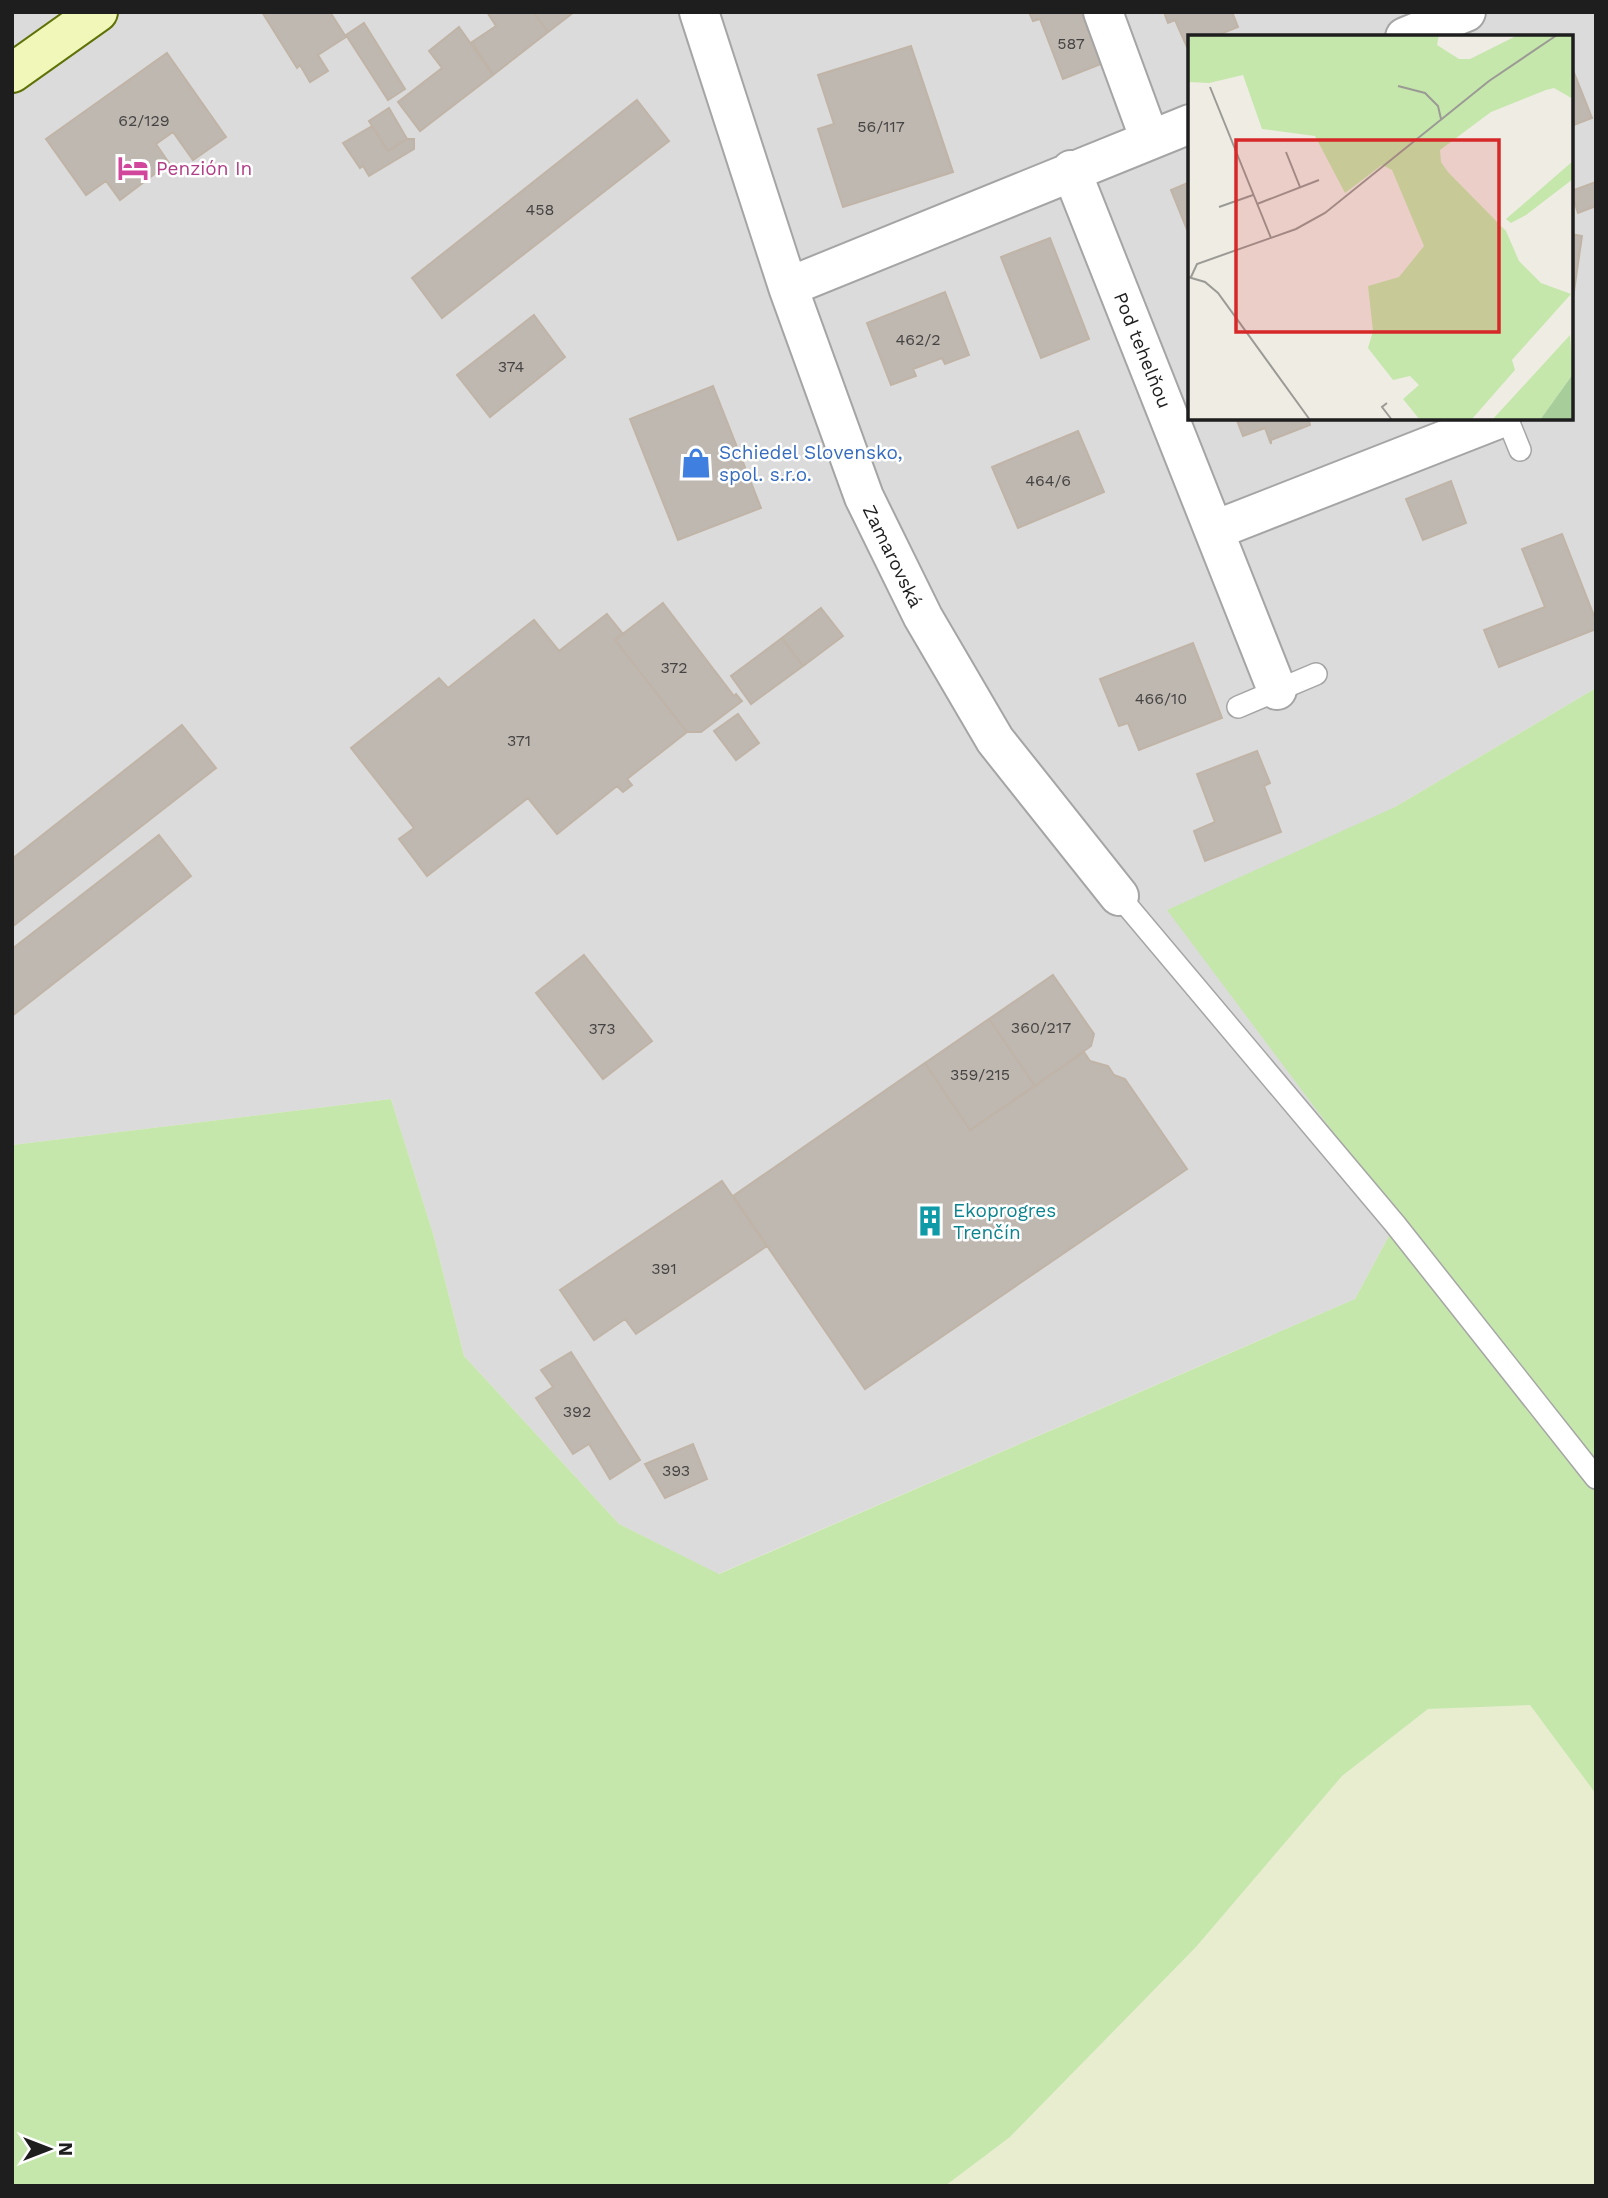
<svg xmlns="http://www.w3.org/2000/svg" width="1608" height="2198" viewBox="0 0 1608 2198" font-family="'Work Sans',sans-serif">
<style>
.residential{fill:#dcdbdb;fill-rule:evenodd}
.farmland{fill:#e9edd0}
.grass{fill:#c5e7ab}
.building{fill:#bfb8b1;stroke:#c0b4a7;stroke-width:2}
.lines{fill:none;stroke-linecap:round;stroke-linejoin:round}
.service-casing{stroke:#a5a5a5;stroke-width:24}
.minor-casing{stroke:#a5a5a5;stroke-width:42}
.secondary-casing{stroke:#5f7208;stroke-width:42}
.service{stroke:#fff;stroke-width:21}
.minor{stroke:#fff;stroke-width:38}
.secondary{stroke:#f0f7b9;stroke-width:38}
.labels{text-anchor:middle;stroke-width:5;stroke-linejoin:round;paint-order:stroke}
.number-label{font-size:16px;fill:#464443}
.hotel-label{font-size:19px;fill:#b23c85;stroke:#fff;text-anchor:start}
.street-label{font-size:19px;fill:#1e1e1e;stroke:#fff}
.shop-label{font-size:19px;fill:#366cbe;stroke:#fff;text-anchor:start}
.culture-label{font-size:19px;fill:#0d838f;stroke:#fff;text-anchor:start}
.inset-road{fill:none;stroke:#9b9a95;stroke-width:2}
.view{fill:#d62828;fill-opacity:0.15;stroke:#d62828;stroke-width:3.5}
.inset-edge{fill:none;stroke:#1e1e1e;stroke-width:3.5}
</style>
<rect width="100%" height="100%" fill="#efece4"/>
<!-- residential -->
<path class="residential" d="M 12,12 L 1596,12 L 1596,688 L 1395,807 L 1398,1219 L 1355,1299 L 718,1574 L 619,1524 L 464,1356 L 434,1237 L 391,1099 L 12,1145 ZM 1190,37 L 1571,37 L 1571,418 L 1190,418 Z"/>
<!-- farmland -->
<path class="farmland" d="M 1530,1705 L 1596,1794 L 1596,2186 L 945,2186 L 1010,2137 L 1196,1947 L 1342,1776 L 1428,1709 Z"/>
<!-- grass -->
<path class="grass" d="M 1596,688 L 1596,1794 L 1530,1705 L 1428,1709 L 1342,1776 L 1196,1947 L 1010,2137 L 945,2186 L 12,2186 L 12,1145 L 391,1099 L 434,1237 L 464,1356 L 619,1524 L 719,1574 L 1355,1299 L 1398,1219 L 1167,910 L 1395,807 Z"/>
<!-- building -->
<path class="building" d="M 262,12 L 330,12 L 346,37 L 318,55 L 328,71 L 310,82 L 300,65 L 297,68 Z
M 487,12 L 533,12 L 548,32 L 493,75 L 472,42 L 496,26 Z
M 533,12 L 574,12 L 548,32 Z
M 1029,12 L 1081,12 L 1101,64 L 1063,79 L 1040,19 L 1033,21 Z
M 1164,12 L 1232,12 L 1238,27 L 1213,37 L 1190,37 L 1190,46 L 1187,47 L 1175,20 L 1168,23 Z
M 364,23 L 405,89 L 388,100 L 346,35 Z
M 459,27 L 493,75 L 420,131 L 398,102 L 442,68 L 429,51 Z
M 911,46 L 953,172 L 843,207 L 818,129 L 834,124 L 818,75 Z
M 167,53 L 226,137 L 193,160 L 173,132 L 156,144 L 169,163 L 120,200 L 106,181 L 86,195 L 46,139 Z
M 1571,65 L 1592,118 L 1571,126 Z
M 637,100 L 669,141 L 442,318 L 412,278 Z
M 389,108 L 407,139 L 388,151 L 369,121 Z
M 372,126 L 388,151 L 407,139 L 414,139 L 414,149 L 369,176 L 363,166 L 360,168 L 343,143 Z
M 1190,182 L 1190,237 L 1171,190 Z
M 1596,182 L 1596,206 L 1578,213 L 1571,191 Z
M 1571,234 L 1582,236 L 1571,312 Z
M 1050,238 L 1089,339 L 1041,358 L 1001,257 Z
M 945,292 L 969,355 L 945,364 L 942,358 L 913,369 L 916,376 L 891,385 L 867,323 Z
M 534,315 L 565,357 L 490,417 L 457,375 Z
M 713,386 L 761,508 L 678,540 L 630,419 Z
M 1236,418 L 1316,418 L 1309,421 L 1310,425 L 1271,440 L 1271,444 L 1265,428 L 1243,436 Z
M 1078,431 L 1104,492 L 1018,528 L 992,467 Z
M 1451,481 L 1466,523 L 1423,540 L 1406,499 Z
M 1562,534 L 1596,621 L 1596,629 L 1499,667 L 1484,630 L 1545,607 L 1522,549 Z
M 663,603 L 734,696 L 736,694 L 742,701 L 701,732 L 687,732 L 615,640 Z
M 821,608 L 843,636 L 803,666 L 782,638 Z
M 607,614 L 623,634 L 615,640 L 687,732 L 627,779 L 632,785 L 623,792 L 617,786 L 557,834 L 528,798 L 427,876 L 399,839 L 414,828 L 351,748 L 439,678 L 448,688 L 534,620 L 559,651 Z
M 782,638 L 803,666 L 751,704 L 731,676 Z
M 1193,643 L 1222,718 L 1139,750 L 1128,723 L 1119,726 L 1100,679 Z
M 738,714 L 759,743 L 736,760 L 714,731 Z
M 182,725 L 216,768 L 12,927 L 12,859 Z
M 1257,751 L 1270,783 L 1264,786 L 1281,832 L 1205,861 L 1194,831 L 1215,822 L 1197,774 Z
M 159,835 L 191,876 L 12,1016 L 12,949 Z
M 584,955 L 652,1041 L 603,1079 L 536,993 Z
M 1053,975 L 1094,1034 L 1091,1046 L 1035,1086 L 989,1019 Z
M 989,1019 L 1035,1086 L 970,1130 L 925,1063 Z
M 1084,1052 L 1090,1061 L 1108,1066 L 1114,1075 L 1125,1079 L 1187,1169 L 865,1389 L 733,1196 L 925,1063 L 970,1130 Z
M 722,1181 L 767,1246 L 636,1334 L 625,1319 L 594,1340 L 560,1290 Z
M 571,1352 L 640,1460 L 610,1479 L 589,1444 L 573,1454 L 536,1398 L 553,1387 L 541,1370 Z
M 693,1444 L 707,1479 L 665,1498 L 645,1464 Z"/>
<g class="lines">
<!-- service casing -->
<g class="service-casing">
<path id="service" d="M 1507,418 L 1520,450
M 1238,707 L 1316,674
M 1119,896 L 1395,1224 L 1596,1478"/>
</g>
<!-- minor casing -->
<g class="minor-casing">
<path id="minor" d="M 699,12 L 788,287 L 864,497 L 923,617 L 995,740 L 1119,896
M 1103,12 L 1150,140
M 1405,37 L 1466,12
M 1071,170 L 1277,690
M 788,287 L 1190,124
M 1215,530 L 1501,418"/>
</g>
<!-- secondary casing -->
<g class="secondary-casing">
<path id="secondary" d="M 12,73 L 98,12"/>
</g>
<!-- service -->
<use href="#service" class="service"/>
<!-- minor -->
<use href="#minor" class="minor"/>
<!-- secondary -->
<use href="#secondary" class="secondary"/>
</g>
<!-- icons -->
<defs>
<g id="hotel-bare" transform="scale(2.415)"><path d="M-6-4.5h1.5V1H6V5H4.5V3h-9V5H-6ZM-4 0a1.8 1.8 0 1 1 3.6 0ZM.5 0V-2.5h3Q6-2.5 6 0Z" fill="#d1479c" stroke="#fff" stroke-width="2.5" paint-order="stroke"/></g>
<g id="shop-bare" transform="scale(2.415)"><path d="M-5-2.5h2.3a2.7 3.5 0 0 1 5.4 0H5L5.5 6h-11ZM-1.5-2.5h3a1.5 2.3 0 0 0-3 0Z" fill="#3f7fe0" stroke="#fff" stroke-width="2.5" paint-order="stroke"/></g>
<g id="building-bare" transform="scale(2.415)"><path d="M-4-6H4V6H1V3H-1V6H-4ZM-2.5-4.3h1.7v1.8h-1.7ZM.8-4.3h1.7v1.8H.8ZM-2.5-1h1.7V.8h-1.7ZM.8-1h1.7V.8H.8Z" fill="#0f9aa8" stroke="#fff" stroke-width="2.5" paint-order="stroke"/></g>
</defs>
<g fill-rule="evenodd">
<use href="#hotel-bare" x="133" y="168"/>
<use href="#shop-bare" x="696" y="463"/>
<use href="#building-bare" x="930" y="1221"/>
</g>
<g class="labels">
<!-- number labels -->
<g class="number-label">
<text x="1071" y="49">587</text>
<text x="144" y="126">62/129</text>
<text x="881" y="132">56/117</text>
<text x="540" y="215">458</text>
<text x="918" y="345">462/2</text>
<text x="511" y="372">374</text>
<text x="1048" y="486">464/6</text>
<text x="674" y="673">372</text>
<text x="1161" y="704">466/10</text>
<text x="519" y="746">371</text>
<text x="1041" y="1033">360/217</text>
<text x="602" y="1034">373</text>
<text x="980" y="1080">359/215</text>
<text x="664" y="1274">391</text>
<text x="577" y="1417">392</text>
<text x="676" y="1476">393</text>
</g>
<!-- hotel labels -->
<g class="hotel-label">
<text x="156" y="175">Penzión In</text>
</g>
<!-- street labels -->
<g class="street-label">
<text transform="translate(1143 350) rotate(68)" y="7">Pod tehelňou</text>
<text transform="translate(893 556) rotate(64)" y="7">Zamarovská</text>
</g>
<!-- shop labels -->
<g class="shop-label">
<text x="719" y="459">Schiedel Slovensko,<tspan x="719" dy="22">spol. s.r.o.</tspan></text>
</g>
<!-- culture labels -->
<g class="culture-label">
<text x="953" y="1217">Ekoprogres<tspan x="953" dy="22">Trenčín</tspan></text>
</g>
</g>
<!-- overview -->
<g transform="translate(1188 35)">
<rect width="385" height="385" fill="#efece4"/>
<path d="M 0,0 L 251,0 L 249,10 L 271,24 L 282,24 L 330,0 L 385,0 L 385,64 L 366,53 L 358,55 L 303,77 L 252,115 L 253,127 L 260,137 L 318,196 L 331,226 L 353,248 L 383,259 L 324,325 L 327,335 L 284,384 L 232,385 L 215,364 L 231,350 L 222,341 L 205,345 L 180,313 L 185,296 L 180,251 L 211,242 L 236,211 L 204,135 L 194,130 L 157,158 L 127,101 L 74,94 L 55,40 L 21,48 L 0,47 ZM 385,126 L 385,144 L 338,180 L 323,188 L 318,184 ZM 382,300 L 385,339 L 352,385 L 304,385 Z" fill="#c5e7ab"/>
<path d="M 385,339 L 385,385 L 352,385 Z" fill="#a6cd9a"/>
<path class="inset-road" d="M 210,51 L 237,58 L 250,71 L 253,84M 22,52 L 83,203M 98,117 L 112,152M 69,169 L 131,145M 31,172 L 65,160M 0,242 L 17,247 L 30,258 L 122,385M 3,242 L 9,229 L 108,194 L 137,178 L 301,46 L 369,0M 199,368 L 194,372 L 204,385"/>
<path class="view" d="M 48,105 L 311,105 L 311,297 L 48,297 Z"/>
<rect width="385" height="385" class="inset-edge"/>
</g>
<!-- border -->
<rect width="1608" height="2198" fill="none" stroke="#1e1e1e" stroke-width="28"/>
<!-- north arrow -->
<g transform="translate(49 2149) rotate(90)" stroke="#ffffff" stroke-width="5" paint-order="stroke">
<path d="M0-5L12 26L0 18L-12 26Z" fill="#1e1e1e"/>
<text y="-10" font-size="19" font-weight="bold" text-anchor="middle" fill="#1e1e1e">N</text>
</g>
</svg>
